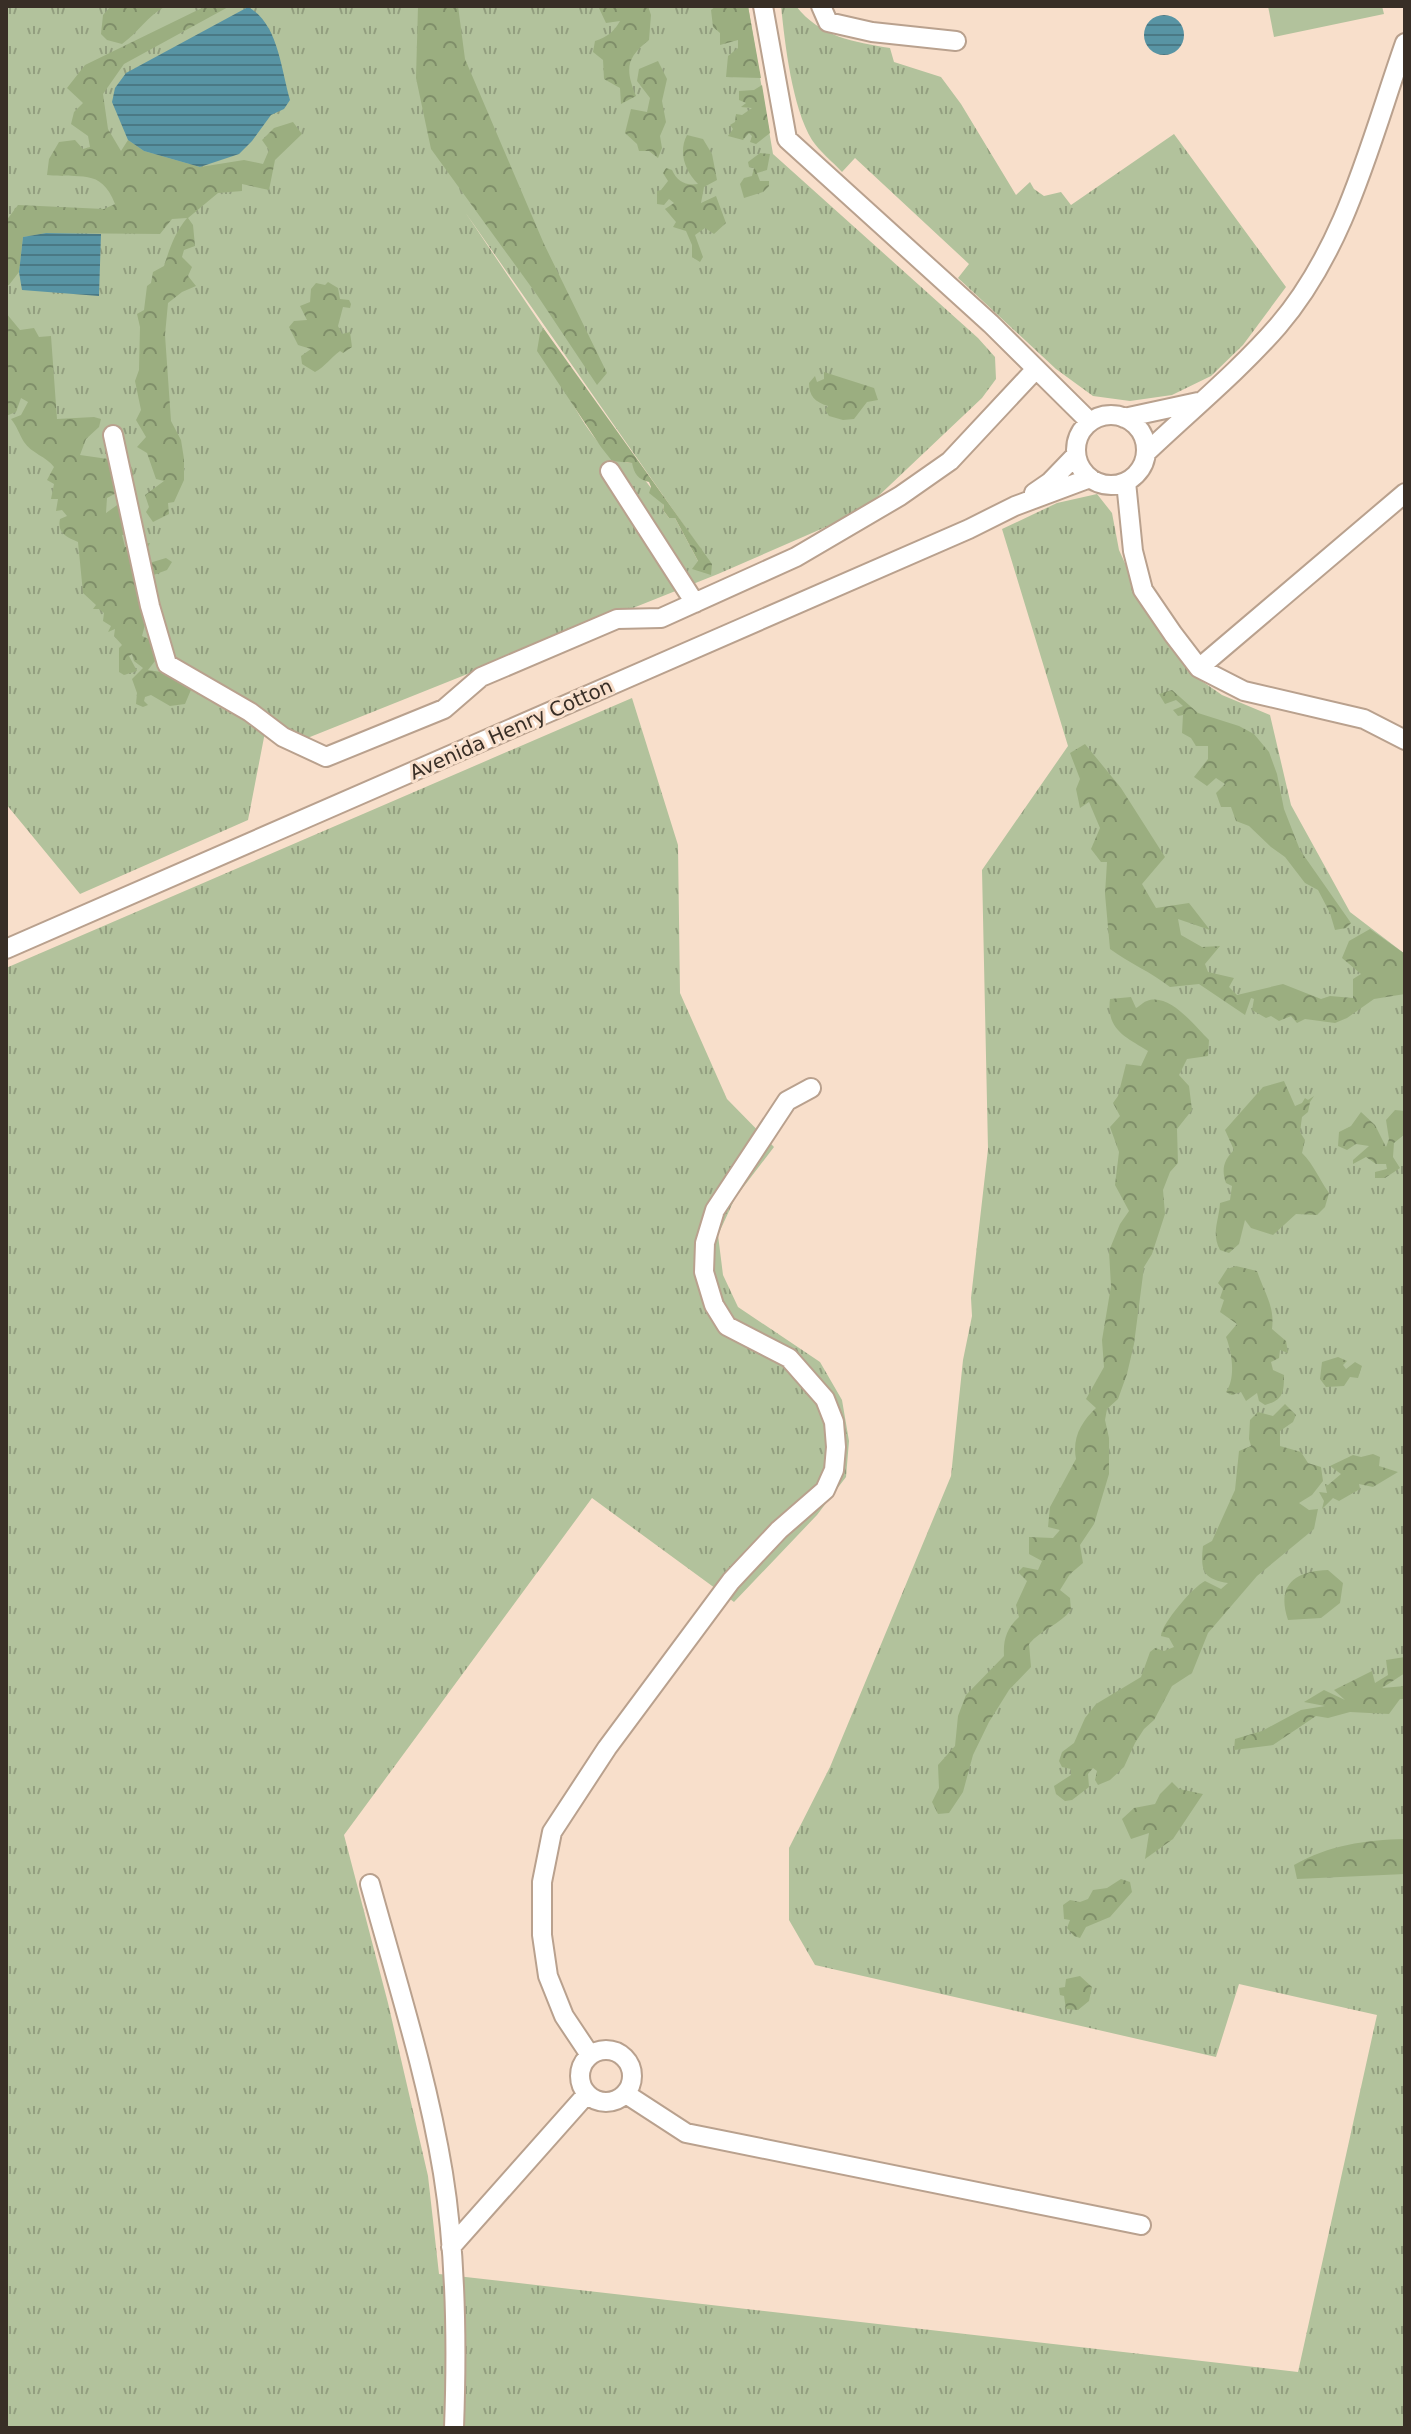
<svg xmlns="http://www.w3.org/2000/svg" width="1411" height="2434" viewBox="0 0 1411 2434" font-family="'DejaVu Sans',sans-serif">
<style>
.grass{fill:url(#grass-tufts);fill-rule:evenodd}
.forest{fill:url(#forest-crowns)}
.pitch{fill:#b2c29c}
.water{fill:url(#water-rules)}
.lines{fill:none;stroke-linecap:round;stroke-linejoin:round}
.street-casing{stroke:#b9a18e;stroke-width:22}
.street{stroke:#fff;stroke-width:18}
.labels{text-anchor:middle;stroke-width:6;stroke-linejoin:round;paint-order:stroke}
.street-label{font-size:20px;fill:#382e26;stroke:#f8dfcb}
</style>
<defs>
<pattern id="grass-tufts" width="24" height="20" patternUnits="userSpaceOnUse" patternTransform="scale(2)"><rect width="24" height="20" fill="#b2c29c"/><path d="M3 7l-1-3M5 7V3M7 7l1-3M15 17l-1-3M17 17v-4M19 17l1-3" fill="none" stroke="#929e7f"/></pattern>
<pattern id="forest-crowns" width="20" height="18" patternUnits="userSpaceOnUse" patternTransform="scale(2)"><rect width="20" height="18" fill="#9bae80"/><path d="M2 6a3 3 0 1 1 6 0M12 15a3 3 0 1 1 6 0" fill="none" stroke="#7f8e69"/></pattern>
<pattern id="water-rules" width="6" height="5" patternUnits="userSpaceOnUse" patternTransform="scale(2)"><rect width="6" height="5" fill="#5894a4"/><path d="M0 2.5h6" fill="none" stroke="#4a7985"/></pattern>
</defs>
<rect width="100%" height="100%" fill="#f8dfcb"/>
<!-- grass -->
<path class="grass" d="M 6,6 L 748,6 L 773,154 L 978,338 L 995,357 L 996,379 L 982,398 L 871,503 L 842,520 L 718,574 L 305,739 L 267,722 L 248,820 L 80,894 L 6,804 ZM 465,212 L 711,564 L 711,574 L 698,561 L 675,518 L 669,518 L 663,510 L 664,505 L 632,463 C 594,464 553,365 540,334 L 544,329 Z
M 781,6 L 796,6 C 820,37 854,42 890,48 L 894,62 L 941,77 L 961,104 L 1016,195 L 1030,182 L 1034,189 L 1044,196 L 1061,192 L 1071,205 L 1174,134 L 1286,287 L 1243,345 L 1211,376 L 1172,395 L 1130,401 L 1093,396 L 1056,369 L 958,278 L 969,264 L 855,158 L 842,172 C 833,162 819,151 812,140 C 792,107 785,44 781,6 Z
M 1097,494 L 1112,513 L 1119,550 L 1142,601 L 1171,647 L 1196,677 L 1222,695 L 1270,715 L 1291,805 L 1350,912 L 1405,954 L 1405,2428 L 6,2428 L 6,968 L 632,698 L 678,845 L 680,993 L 727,1099 L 774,1147 L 735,1198 L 718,1235 L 723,1275 L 738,1307 L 820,1362 L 842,1400 L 849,1441 L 846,1477 L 817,1515 L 734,1602 L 592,1498 L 344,1835 L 388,2003 L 428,2176 L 439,2274 L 1298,2372 L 1377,2015 L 1239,1984 L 1216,2057 L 815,1965 L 789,1920 L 789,1848 L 830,1767 L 951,1476 L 963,1360 L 972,1316 L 971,1298 L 988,1149 L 982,870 L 1068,746 L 1002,529 L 1057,503 Z"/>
<!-- forest -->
<path class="forest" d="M 111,6 L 166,6 C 147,16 139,32 122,44 L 107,40 L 101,34 L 103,15 Z
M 206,6 L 230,6 L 124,64 L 103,94 L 108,129 L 121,151 L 128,140 L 144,151 L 200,167 L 244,160 L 263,164 L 269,150 L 262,140 L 274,128 L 293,122 L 302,134 L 275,160 L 269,190 L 242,184 L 242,191 L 218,193 L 188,218 L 193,225 L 195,246 L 184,250 L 182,257 L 192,267 L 188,276 L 196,286 L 182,292 L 168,303 L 165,335 L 171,421 L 181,440 L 184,459 L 184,480 L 174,502 L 168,503 L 169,514 L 153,522 L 146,512 L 149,507 L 145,495 L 164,481 L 156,479 L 147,453 L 137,447 L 146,437 L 136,420 L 141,410 L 135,381 L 139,370 L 140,327 L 137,314 L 144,310 L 147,286 L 151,283 L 153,272 L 164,266 C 170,248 174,234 187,218 L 172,219 L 160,234 L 46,233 L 23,237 L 19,272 L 9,285 L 6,285 L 6,221 L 18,205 L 104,209 L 115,204 C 101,167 79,179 47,175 L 49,159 L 59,142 L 75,140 L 83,149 L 90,147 L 88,136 L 71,124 L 74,112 L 83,103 L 67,88 L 85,65 Z
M 418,6 L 458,6 L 465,59 L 544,244 L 607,373 L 597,385 L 537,295 L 431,149 L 416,78 Z
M 598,6 L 648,6 L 651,15 L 649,40 C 626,58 625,69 636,96 L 621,104 L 620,88 L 604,79 L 603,60 L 593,52 L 595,41 C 607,37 614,32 620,21 L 606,23 Z
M 716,6 L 748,6 L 761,78 L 726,77 L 728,56 L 738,48 L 738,40 L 720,45 L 720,33 L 713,27 L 711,10 Z
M 658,61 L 667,79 L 662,101 L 666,122 L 660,136 L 662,148 L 658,158 L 649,151 L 639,151 L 637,144 L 625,133 L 631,109 L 647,112 L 650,98 L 637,81 L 639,69 Z
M 762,85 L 770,133 L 756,144 L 750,142 L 752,136 L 749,133 L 743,140 L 728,136 L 733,129 L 730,125 L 735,122 L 736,114 L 742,115 L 752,108 L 741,107 L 746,103 L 739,100 L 739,91 L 754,90 Z
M 687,135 L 703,139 L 712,154 L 717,180 L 704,187 L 701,203 L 716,196 L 726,223 L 714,234 L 705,228 L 695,235 L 703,257 L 700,262 L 692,257 L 692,245 L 686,231 L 673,227 L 676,222 L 665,209 L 674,203 L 669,199 L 664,205 L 657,204 L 657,191 L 661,190 L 668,181 L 663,173 L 666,168 L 672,170 C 677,181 685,186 698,184 C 685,171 678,152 687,135 Z
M 760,153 L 770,154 L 767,170 L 757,173 L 760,181 L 769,181 L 769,186 L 763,192 L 744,198 L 740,184 L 744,178 L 752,176 L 754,168 L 749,167 L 748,162 Z
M 328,282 L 338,288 L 340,299 L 349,300 L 351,304 L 350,308 L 343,307 L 338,326 L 342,334 L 350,332 L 352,347 L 343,353 L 340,351 C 330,358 326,366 315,372 L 302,364 L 301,356 L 311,349 L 298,345 L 289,327 L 294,321 L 307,320 L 300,306 L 310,302 L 311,289 L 316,283 L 325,285 Z
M 6,313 L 20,330 L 34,328 L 39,337 L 51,336 L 57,419 L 94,417 L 101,419 L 99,427 L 86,439 L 80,455 L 129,462 L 134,472 L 129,492 L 118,492 L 107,498 L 106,513 L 120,503 L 134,534 L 122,535 L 125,547 L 150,543 L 145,553 L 146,564 L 166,558 L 172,562 L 167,570 L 140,580 L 147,617 L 142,636 L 153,641 L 155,661 L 148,670 L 180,675 L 193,685 L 185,704 L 170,706 L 151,695 L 145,697 L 144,701 L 148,705 L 143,707 L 136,704 L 137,693 L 132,679 L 143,668 L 134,661 L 132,654 L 129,656 L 137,671 L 124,675 L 119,672 L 119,648 L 122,645 L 114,636 L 115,629 L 108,632 L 111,626 L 103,621 L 104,613 L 99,609 L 93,609 L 96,605 L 83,593 L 78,542 C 66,537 57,533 60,519 L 67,516 L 62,510 L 56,511 L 58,499 L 51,499 L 54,484 L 47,480 L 54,467 C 47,457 31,453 24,442 C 19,434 17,426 11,419 L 21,415 L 28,402 L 21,398 L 16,412 L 6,416 Z
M 544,329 L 712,564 L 711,575 L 692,569 L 698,561 L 675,518 L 669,518 L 663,510 L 664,505 L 649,493 L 651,487 L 649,482 C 638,480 634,473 632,463 L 612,461 L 601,447 L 537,351 L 540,333 Z
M 824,372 L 874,388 L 878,400 L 867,402 L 854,419 L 843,420 L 829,416 L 825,410 L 828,406 C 815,402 809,396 809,383 L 815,376 L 817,382 L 824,379 Z
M 1172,690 L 1198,713 L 1239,726 L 1254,734 L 1269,752 L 1277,774 L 1284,809 L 1300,850 L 1351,923 L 1346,928 L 1335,930 L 1330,913 L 1318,890 L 1305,883 L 1285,857 L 1271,847 L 1249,826 L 1236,821 L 1231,807 L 1221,807 L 1216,793 L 1225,784 L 1216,778 L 1207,786 L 1194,777 L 1208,759 L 1208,746 L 1196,746 L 1191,738 L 1182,733 L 1183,715 L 1178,716 L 1173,710 L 1183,706 L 1176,700 L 1165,704 L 1159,694 Z
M 1085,744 L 1121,788 L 1165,857 L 1142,884 L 1156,908 L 1189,903 L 1210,930 L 1178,919 L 1181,935 L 1202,947 L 1220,946 L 1205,964 L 1208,972 L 1234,978 L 1229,987 L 1237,995 L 1283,984 L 1321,999 L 1330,996 L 1353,998 L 1353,979 L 1361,974 L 1342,958 L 1349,941 L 1370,929 L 1405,954 L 1405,994 L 1374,999 L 1347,1018 L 1335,1023 L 1305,1019 L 1297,1023 L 1291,1016 L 1279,1021 L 1271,1016 L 1266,1018 L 1252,1010 L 1254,999 L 1251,998 L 1245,1015 L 1199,984 L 1170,987 C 1151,972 1129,963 1110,949 L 1105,894 L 1107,862 L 1101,862 L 1091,849 L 1100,828 L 1089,802 L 1080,808 L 1076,789 L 1080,779 L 1070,753 Z
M 1131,997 L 1136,1008 C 1140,1006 1143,1002 1147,1001 C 1169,992 1195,1026 1209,1040 L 1208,1056 L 1187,1059 L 1179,1075 L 1189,1086 L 1192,1110 L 1177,1129 L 1178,1163 L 1170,1172 L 1163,1190 L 1165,1214 L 1152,1254 L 1144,1267 L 1134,1344 L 1127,1374 L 1118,1399 L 1107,1409 L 1105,1420 L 1109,1438 L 1109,1474 L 1094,1524 L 1080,1545 L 1083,1563 L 1070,1574 L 1060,1590 L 1070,1598 L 1071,1610 C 1059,1625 1042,1629 1029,1644 L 1031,1667 L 1009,1690 L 989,1722 L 973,1755 L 963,1792 L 949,1813 L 938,1814 L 932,1802 L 939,1788 L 938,1765 L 955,1746 L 958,1716 L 966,1695 L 1004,1656 C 1003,1639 1007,1628 1019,1617 L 1016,1605 L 1027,1581 L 1018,1572 L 1023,1567 L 1038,1570 L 1042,1561 L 1029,1554 L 1029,1537 L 1053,1538 L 1060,1530 L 1048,1527 L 1050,1507 L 1076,1459 C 1072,1438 1081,1422 1096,1408 L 1086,1399 L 1104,1367 L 1102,1340 L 1111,1286 L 1109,1251 L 1120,1224 L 1129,1211 L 1115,1185 L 1119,1152 L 1110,1127 L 1120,1116 L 1113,1103 L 1118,1096 L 1126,1064 L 1141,1066 L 1148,1051 C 1126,1037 1106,1030 1110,999 Z
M 1284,1081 L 1295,1106 L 1302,1103 L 1305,1098 L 1308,1100 L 1314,1096 L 1310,1102 L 1308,1112 L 1302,1117 L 1300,1132 L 1305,1140 L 1302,1153 C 1314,1165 1319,1179 1329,1193 L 1325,1207 L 1317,1215 L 1296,1214 L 1273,1235 L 1251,1228 L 1245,1220 L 1239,1244 L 1229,1253 L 1220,1250 C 1211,1233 1219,1221 1220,1203 L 1230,1200 L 1232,1186 L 1226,1183 C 1221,1169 1224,1160 1234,1150 L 1225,1130 L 1263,1087 Z
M 1395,1110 L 1405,1111 L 1405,1134 L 1394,1143 L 1393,1157 L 1400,1168 L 1385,1178 L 1375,1178 L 1375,1172 L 1387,1169 L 1386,1164 L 1376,1164 L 1366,1157 L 1353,1164 L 1353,1160 L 1369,1146 L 1356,1144 L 1347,1150 L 1338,1146 L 1339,1132 L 1351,1126 L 1361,1112 L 1375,1125 L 1386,1147 L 1389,1139 L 1386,1120 Z
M 1236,1266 L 1257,1271 C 1264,1292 1275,1306 1272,1329 L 1286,1341 L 1288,1353 L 1280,1350 L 1279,1358 L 1271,1362 L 1273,1370 L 1284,1375 C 1284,1393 1283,1400 1265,1405 L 1259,1401 L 1257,1393 L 1246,1401 L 1241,1392 L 1232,1395 L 1226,1392 C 1236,1378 1232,1352 1226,1337 L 1237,1324 L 1220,1312 L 1224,1300 L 1220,1298 L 1223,1289 L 1218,1283 L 1227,1269 Z
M 1338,1357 L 1347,1361 L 1343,1365 L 1346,1369 L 1355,1362 L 1362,1366 L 1358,1378 L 1350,1377 L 1344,1386 L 1326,1387 L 1320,1379 L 1322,1362 Z
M 1285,1404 L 1296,1415 L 1293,1422 L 1280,1431 L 1280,1446 L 1301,1452 L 1308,1463 L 1321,1467 L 1323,1481 L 1312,1495 L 1299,1503 L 1309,1510 L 1318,1509 L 1314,1529 L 1257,1576 L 1208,1633 L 1192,1673 L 1172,1686 L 1154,1720 L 1144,1729 L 1135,1743 L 1124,1767 L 1110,1780 L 1098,1785 L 1095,1780 L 1097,1771 L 1093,1768 L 1088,1774 L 1089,1787 L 1072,1800 L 1065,1801 L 1056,1794 L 1054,1786 L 1071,1775 L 1071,1769 L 1062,1767 L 1059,1761 L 1062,1752 L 1074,1743 L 1085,1718 L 1096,1704 L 1141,1677 L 1150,1652 L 1155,1648 L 1164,1651 L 1174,1647 L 1169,1638 L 1161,1636 C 1162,1623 1193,1587 1205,1581 L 1221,1589 L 1228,1583 C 1204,1579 1200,1572 1203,1546 L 1212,1541 L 1235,1490 L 1239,1451 L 1251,1446 L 1249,1439 L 1250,1420 L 1258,1412 L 1273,1416 Z
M 1373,1454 L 1380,1457 L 1379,1466 L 1398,1472 L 1373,1487 L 1359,1484 L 1360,1489 L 1339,1501 L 1333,1498 L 1322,1509 L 1324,1501 L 1319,1492 L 1327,1493 L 1325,1484 L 1328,1485 L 1341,1474 L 1330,1466 L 1353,1455 L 1361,1457 Z
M 1328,1570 L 1343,1583 L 1340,1603 L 1321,1618 L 1288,1620 C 1276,1585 1295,1571 1328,1570 Z
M 1405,1657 L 1405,1673 L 1382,1688 L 1405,1686 L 1405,1699 L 1400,1699 L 1389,1714 L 1350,1712 L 1328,1718 L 1316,1716 L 1273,1745 L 1234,1750 L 1235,1739 L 1262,1731 L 1301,1710 L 1325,1706 L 1304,1702 L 1324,1690 L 1345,1700 L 1334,1690 L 1372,1671 L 1375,1683 L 1388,1675 L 1386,1660 Z
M 1172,1782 L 1179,1789 L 1203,1794 L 1173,1839 L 1145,1859 L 1149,1833 L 1131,1839 L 1122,1819 L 1134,1808 L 1155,1804 L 1160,1794 Z
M 1405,1839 L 1405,1874 L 1297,1879 L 1294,1865 C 1329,1845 1365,1840 1405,1839 Z
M 1121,1879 L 1130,1882 L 1132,1892 L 1110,1917 L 1086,1927 L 1080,1938 L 1074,1936 L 1067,1928 L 1070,1920 L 1064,1919 L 1063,1905 L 1070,1900 L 1080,1902 L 1088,1899 L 1093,1890 L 1107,1888 Z
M 1080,1976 L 1092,1987 L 1089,2001 L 1078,2010 L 1066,2009 L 1064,1996 L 1060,1995 L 1059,1988 L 1065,1987 L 1066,1979 Z"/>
<!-- pitch -->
<path class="pitch" d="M 1268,6 L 1382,6 L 1384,14 L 1274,37 Z"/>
<!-- water -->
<path class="water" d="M 248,7 C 278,23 281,69 290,100 L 284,109 L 271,115 L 252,141 L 239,154 L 200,167 L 144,151 L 128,140 L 112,102 L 115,88 L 126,73 Z
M1144 35a20 20 0 1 1 40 0a20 20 0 1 1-40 0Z
M 46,233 L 101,234 L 99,296 L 22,290 L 19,272 L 23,237 Z"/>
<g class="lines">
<!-- street casing -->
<g class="street-casing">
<path id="street" d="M 763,6 L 787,139 L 991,324 L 1090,422
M 821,6 L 828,22 L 872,32 L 956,41
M1076 450a35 35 0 1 1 70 0a35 35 0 1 1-70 0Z
M 1124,418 L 1198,402
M 113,435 L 150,606 L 167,664 L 250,712 L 283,737 L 326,757 L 444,709 L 481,677 L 617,619 L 661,618 L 796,557 L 900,496 L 950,461 L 1035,370
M 1146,453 C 1190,411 1238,372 1278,326 C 1346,247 1371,139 1405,43
M 610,471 L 695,603
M 1126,482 L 1133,551 L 1143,590 L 1173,634 L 1199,668 L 1244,691 L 1364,719 L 1405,740
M 1034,493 L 1050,482 L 1076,455
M 1199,668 L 1405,493
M 6,949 L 969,529 L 1015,506 L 1090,478
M 370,1884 C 396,1979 427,2075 443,2173 C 456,2253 457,2347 454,2428
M580 2076a26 26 0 1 1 52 0a26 26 0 1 1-52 0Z
M 590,2055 L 564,2016 L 548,1976 L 542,1935 L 542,1882 L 552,1832 L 607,1748 L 731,1581 L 779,1530 L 825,1490 L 834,1470 L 836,1447 L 834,1422 L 825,1399 L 789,1358 L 727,1326 L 714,1305 L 704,1272 L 705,1243 L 715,1210 L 787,1101 L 811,1088
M 626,2094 L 686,2133 L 1141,2225
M 451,2247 L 586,2095"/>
</g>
<!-- street -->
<use href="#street" class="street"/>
</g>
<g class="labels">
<!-- street labels -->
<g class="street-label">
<text transform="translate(511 729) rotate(-24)" y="7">Avenida Henry Cotton</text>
</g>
</g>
<!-- border -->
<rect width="1411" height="2434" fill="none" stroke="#382e26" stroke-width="16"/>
</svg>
